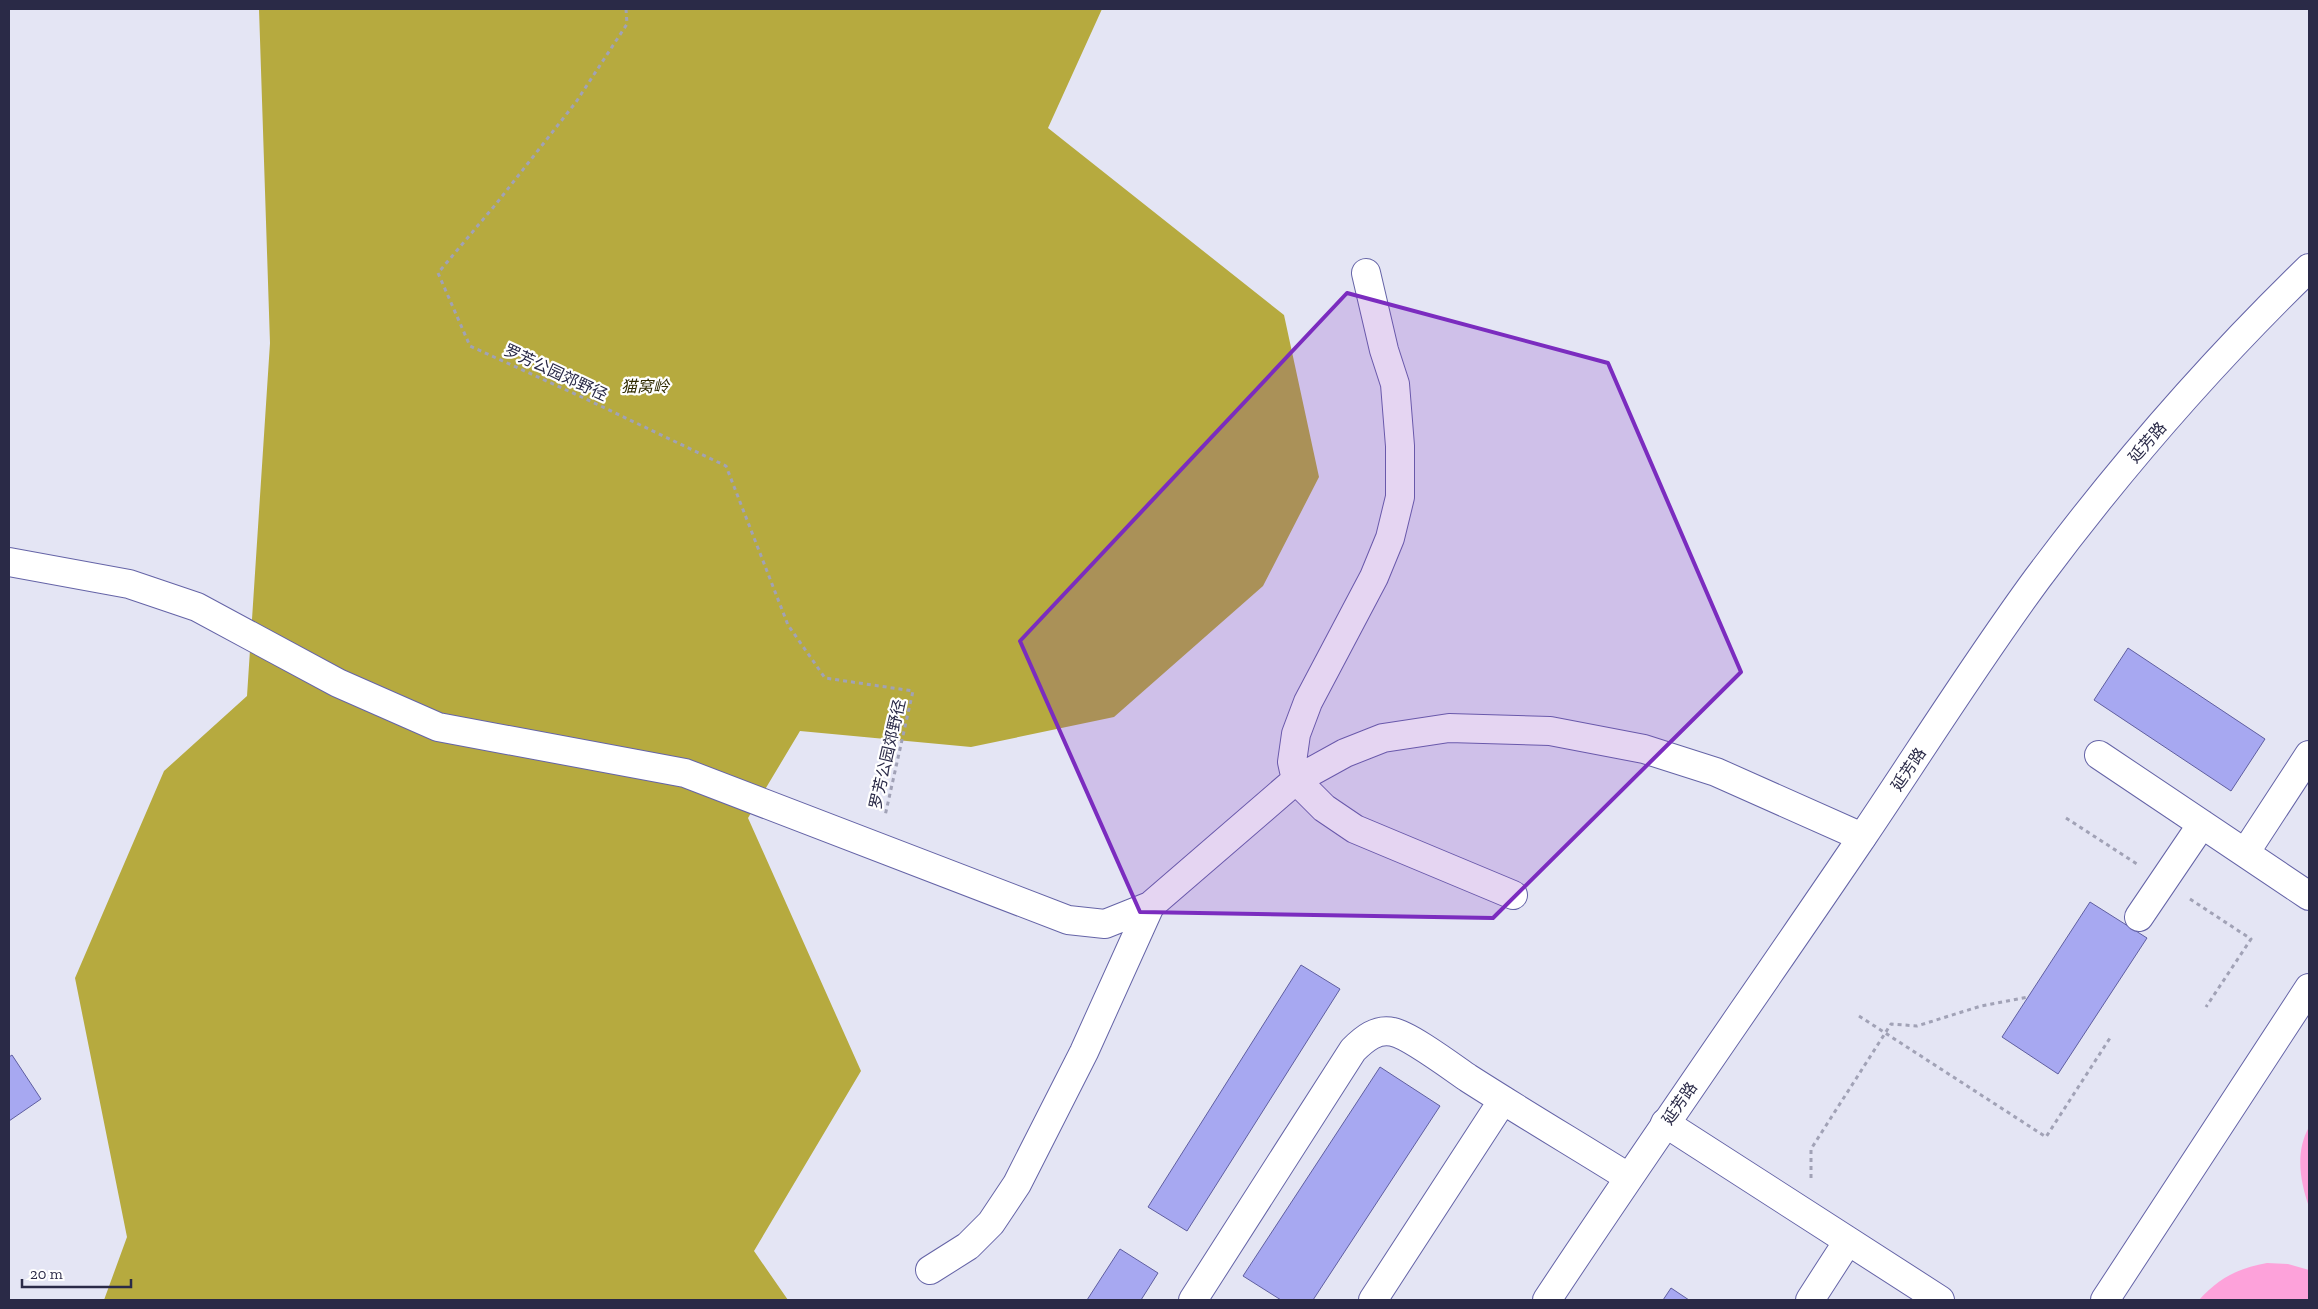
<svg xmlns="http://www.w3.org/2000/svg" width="2318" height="1309" viewBox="0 0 2318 1309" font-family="'Zilla Slab','Noto Sans SC',serif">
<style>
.forest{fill:#b6aa3f}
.water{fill:#fda2da}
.building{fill:#a7a8f1;stroke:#5f5ea0}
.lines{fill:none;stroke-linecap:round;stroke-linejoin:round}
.minor-casing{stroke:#6564a7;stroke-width:30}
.major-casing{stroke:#6564a7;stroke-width:30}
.path{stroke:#a1a2b6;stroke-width:3;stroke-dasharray:4 4;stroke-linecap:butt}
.minor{stroke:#fff;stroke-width:28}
.major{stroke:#fff;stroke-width:28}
.marked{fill:#7b2cbf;fill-opacity:0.2;stroke:#7b2cbf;stroke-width:4;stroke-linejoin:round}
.labels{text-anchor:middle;stroke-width:4.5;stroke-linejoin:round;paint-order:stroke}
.street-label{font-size:16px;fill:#2a2a47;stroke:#fff}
.park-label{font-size:16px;font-style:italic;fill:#302b00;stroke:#fff}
</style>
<rect width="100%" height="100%" fill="#e4e5f4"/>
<!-- forest -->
<path class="forest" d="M 259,9 L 1102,9 L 1048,128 L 1284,315 L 1319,477 L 1263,586 L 1114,717 L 971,747 L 800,731 L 748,818 L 861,1071 L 754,1251 L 788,1300 L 104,1300 L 127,1237 L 75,978 L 164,771 L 247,696 L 270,343 Z"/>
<!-- water -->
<path class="water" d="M 2309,1127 L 2309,1207 C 2300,1181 2295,1152 2309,1127 Z
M 2267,1263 L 2288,1264 L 2309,1270 L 2309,1300 L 2199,1300 C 2219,1278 2238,1268 2267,1263 Z"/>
<!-- building -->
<path class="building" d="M 2128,648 L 2265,739 L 2231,791 L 2094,700 Z
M 2090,902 L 2147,938 L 2058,1074 L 2002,1037 Z
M 1301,965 L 1340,989 L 1187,1231 L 1148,1207 Z
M 12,1055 L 41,1099 L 9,1121 L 9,1057 Z
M 1380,1067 L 1440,1106 L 1313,1300 L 1281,1300 L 1243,1276 Z
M 1120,1249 L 1158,1273 L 1141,1300 L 1087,1300 Z
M 1671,1288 L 1689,1300 L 1663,1300 Z"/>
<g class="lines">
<!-- minor casing -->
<g class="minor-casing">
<path id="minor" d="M 1366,273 L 1384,350 L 1395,384 L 1400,446 L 1400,497 L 1390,538 L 1374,577 L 1308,702 L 1296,734 L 1292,762 L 1296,780 L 1324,808 L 1355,829 L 1513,895
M 9,562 L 129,584 L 197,607 L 338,683 L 438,727 L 685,773 L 1068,920 L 1105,924 L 1150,906 L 1296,780 L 1345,753 L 1383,738 L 1449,728 L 1550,731 L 1644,749 L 1716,772 L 1862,837
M 2099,755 L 2309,896
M 2245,853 L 2309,755
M 2139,917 L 2202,824
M 1665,1123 L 1940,1300
M 930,1270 L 968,1246 L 991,1223 L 1017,1184 L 1084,1052 L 1150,906
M 1193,1300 L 1353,1050 C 1364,1039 1377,1028 1393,1032 C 1409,1035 1452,1067 1468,1078 C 1521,1112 1575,1144 1628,1177
M 1373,1300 L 1503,1100
M 1810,1300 L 1848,1241
M 2105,1300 L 2309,988"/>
</g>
<!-- major casing -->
<g class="major-casing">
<path id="major" d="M 1547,1300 C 1650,1144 1758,991 1863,836 C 1921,750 1976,662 2037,579 C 2119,469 2211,363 2309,268"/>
</g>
<!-- path -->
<path class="path" d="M 626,9 L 627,24 L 576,102 L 496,204 L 438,273 L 470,346 L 586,399 L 726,466 L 788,625 L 825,678 L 913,691 L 885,816
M 2066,818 L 2137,864
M 2190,899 L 2251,939 L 2206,1007
M 1859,1016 L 2046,1137 L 2110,1038
M 1811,1178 L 1811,1149 L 1891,1024 L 1917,1026 L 1981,1006 L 2028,997"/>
<!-- minor -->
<use href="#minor" class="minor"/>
<!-- major -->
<use href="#major" class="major"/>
</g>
<!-- marked area -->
<path class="marked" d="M 1347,293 L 1608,363 L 1741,672 L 1493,918 L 1140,912 L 1020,641 Z"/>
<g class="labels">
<!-- street labels -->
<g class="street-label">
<text transform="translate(556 372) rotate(25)" y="6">罗芳公园郊野径</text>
<text transform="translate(2147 442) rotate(-49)" y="6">延芳路</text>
<text transform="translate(887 754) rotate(-77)" y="6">罗芳公园郊野径</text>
<text transform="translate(1908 769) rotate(-56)" y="6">延芳路</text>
<text transform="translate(1679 1103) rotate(-55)" y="6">延芳路</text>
</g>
<!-- park labels -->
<g class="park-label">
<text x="645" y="392">猫窝岭</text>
</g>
</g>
<!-- border -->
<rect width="2318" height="1309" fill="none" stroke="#2a2a47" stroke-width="20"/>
<!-- scale -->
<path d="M22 1279v8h109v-8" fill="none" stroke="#2a2a47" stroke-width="2.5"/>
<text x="30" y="1279" font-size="15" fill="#2a2a47" stroke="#ffffff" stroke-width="4" paint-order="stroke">20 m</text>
</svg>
